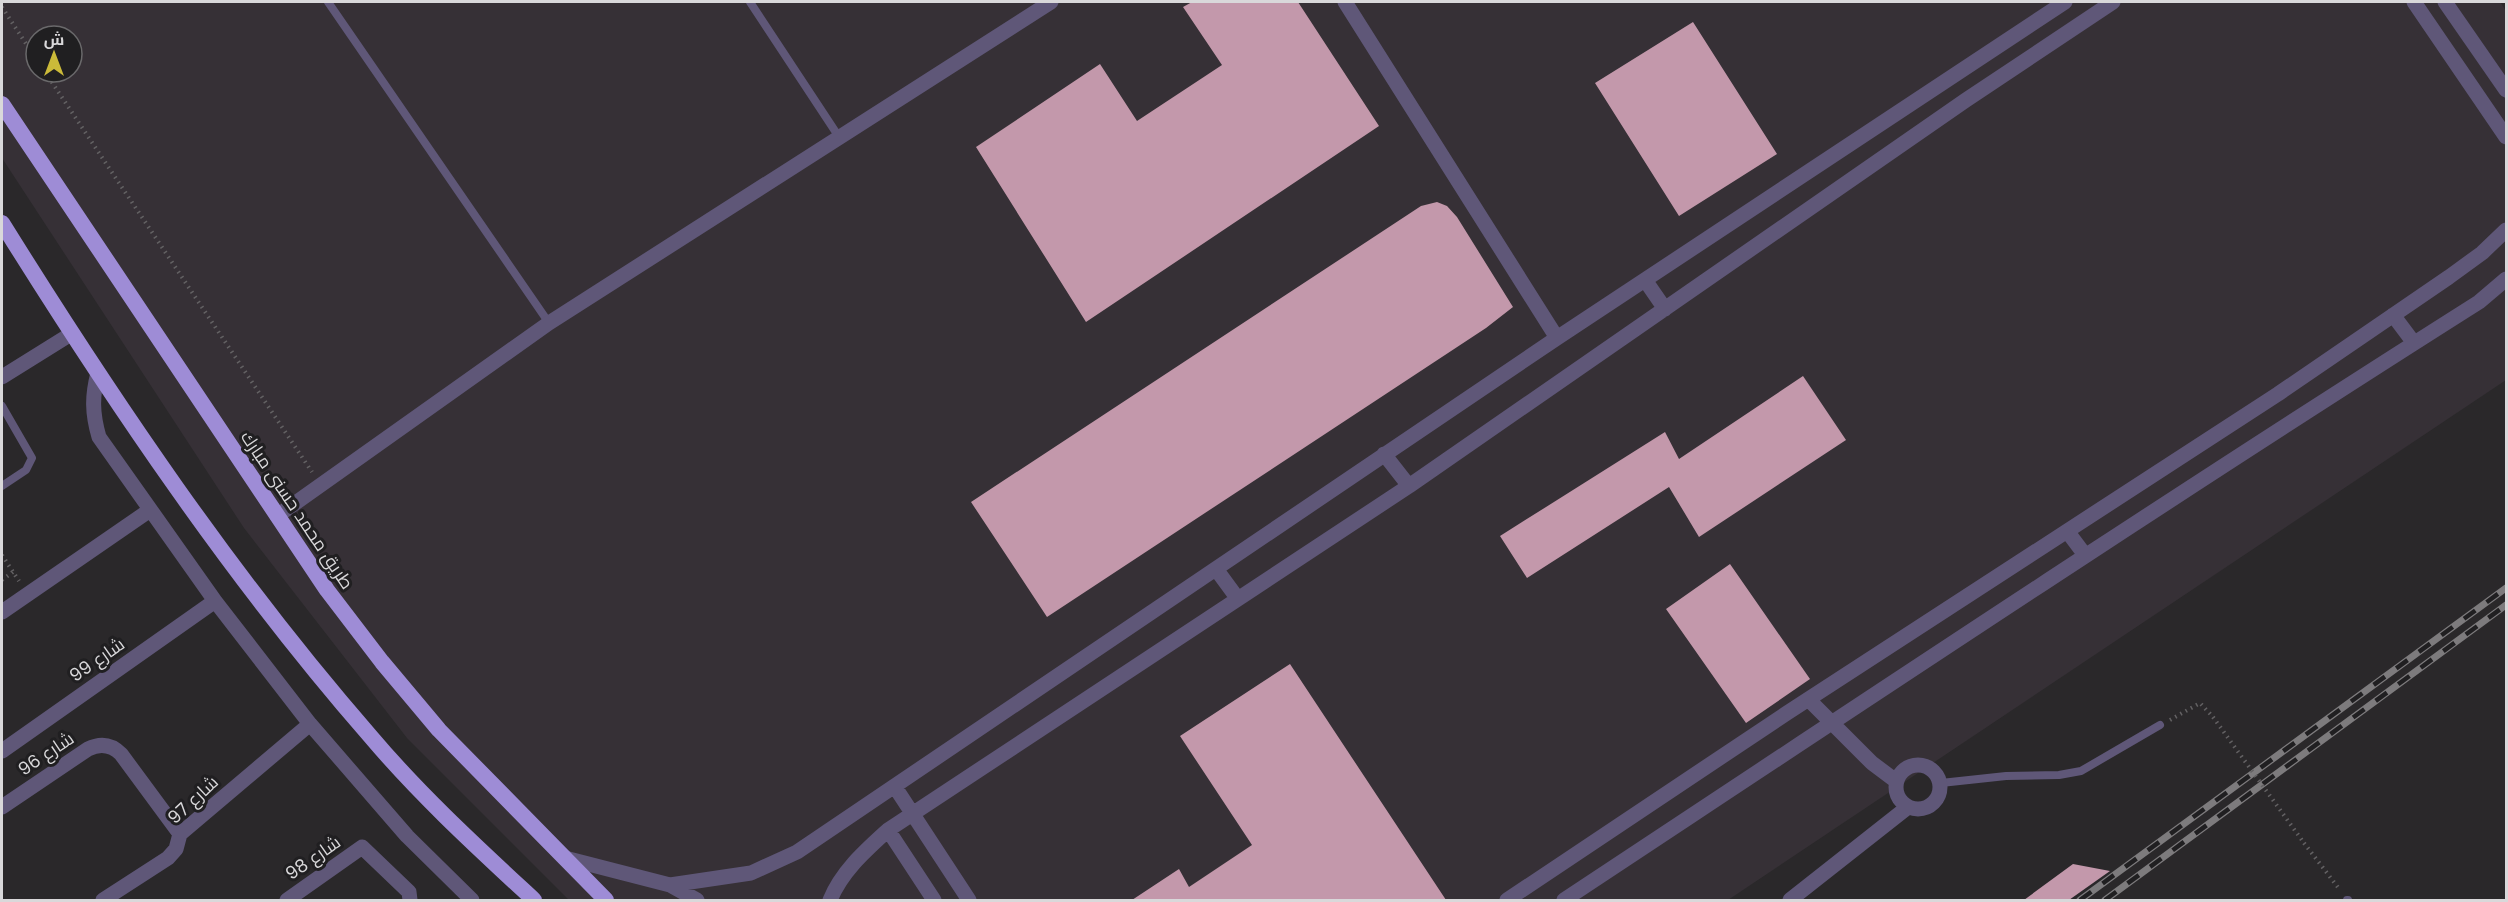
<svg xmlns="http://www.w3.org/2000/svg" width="2508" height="902" viewBox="0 0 2508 902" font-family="Poppins,Cairo,sans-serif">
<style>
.built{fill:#363036;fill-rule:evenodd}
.building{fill:#c398ab}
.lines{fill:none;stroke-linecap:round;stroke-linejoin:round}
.path{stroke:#636163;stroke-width:4;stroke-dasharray:1.5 4.5;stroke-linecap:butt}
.service{stroke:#5f5778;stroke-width:8}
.minor{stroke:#5f5778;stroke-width:15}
.trunk{stroke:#9e8cd6;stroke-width:16}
.rail-casing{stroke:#7d7b7d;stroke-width:7}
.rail{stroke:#201f21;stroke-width:4.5;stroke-dasharray:14;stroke-linecap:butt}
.path-bridge{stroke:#636163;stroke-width:4;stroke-dasharray:1.5 4.5;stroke-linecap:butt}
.labels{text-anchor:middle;stroke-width:6;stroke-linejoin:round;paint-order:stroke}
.street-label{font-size:18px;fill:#d9d8da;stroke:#201f21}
</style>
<rect width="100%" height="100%" fill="#2a282a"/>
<!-- built -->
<path class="built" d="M 2,2 L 2500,2 L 2506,11 L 2506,380 L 1728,900 L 569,900 L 407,738 L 244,528 L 2,158 ZM 36,36 L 72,36 L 72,72 L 36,72 Z"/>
<!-- building -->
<path class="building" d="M 1192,2 L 1298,2 L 1379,126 L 1086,322 L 976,147 L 1100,64 L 1137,121 L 1222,65 L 1183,7 Z
M 1693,22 L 1777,154 L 1679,216 L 1595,83 Z
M 1437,202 L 1447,206 L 1457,217 L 1513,307 L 1486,328 L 1047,617 L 971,502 L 1421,206 Z
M 1803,376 L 1846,440 L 1699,537 L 1669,487 L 1527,578 L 1500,536 L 1665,432 L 1679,459 Z
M 1730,564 L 1810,679 L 1746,723 L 1666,609 Z
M 1290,664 L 1446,900 L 1132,900 L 1179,869 L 1189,887 L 1252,845 L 1180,736 Z
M 2073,864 L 2110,871 L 2069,900 L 2024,900 Z"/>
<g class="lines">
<!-- path -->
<path class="path" d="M 2,7 L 36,59
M 45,72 L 312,472
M 2,555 L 19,581
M 2,580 L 13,572
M 2170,720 L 2200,703 L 2213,717
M 2304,843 L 2340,890"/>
<!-- service -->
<path class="service" d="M 328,2 L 549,323
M 750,2 L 839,137
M 2,406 L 32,458 L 26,470 L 2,486
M 1941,783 L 2006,776 L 2059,775 L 2081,771 L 2160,725
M 2347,900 L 2348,900"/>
<!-- minor -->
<path class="minor" d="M 1345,2 L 1557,338
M 2414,2 L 2506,137
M 2445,2 L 2506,90
M 1645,280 L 1665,309
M 2393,315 L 2414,343
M 98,373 C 92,396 92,413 99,437 L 215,601 L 310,724 L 407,836 L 472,900
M 2,377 L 71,334
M 1384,454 L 1409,486
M 277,516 L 549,323 L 1051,2
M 2067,531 L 2085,555
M 1216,569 L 1238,599
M 2,612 L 150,510
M 1809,700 L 1872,763 L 1896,781
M 2,751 L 215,601
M1896 787a22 22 0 1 1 44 0a22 22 0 1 1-44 0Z
M 895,787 L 969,900
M 2,807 L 88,749 C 100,743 111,744 121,754 L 180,834
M 888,830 L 934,900
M 565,858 L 670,885 L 697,900
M 670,885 L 751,873 L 797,852 L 1557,338 L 2065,2
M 103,900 L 168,858 L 176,849 L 180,834 L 310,724
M 287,900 L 362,847 L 409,892 L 410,900
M 830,900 C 842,871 865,851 888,830 L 1409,486 L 1966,100 L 2113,2
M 1507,900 L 1787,713 L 2278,394 L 2449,277 L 2482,253 L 2506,230
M 1564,900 C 1868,699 2171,497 2479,302 L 2506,279
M 1790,900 L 1908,807"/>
<!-- trunk -->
<path class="trunk" d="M 2,104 L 327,590 L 382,662 L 439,730 L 606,900
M 2,223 C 113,401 233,579 371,737 C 421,796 478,848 534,900"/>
<!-- rail casing -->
<g class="rail-casing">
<path id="rail" d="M 2080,900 L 2506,588
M 2105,900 L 2506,605"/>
</g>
<!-- rail -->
<use href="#rail" class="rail"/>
<!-- path-bridge -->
<path class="path-bridge" d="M 2213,717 L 2304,843"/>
</g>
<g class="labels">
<!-- street labels -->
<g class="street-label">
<text transform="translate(297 510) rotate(56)" y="6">طريق محمد حسنى مبارك</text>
<text transform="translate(97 660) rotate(-35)" y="6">شارع 99</text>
<text transform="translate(46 754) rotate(-34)" y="6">شارع 96</text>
<text transform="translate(193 800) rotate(-43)" y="6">شارع 97</text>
<text transform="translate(313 858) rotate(-35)" y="6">شارع 98</text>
</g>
</g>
<!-- border -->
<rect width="2508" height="902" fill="none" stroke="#d9d8da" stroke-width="6"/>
<!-- north arrow -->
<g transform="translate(54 54)"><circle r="28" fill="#201f21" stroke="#6a696b" stroke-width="1.5"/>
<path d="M0-4.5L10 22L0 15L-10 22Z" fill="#cbba39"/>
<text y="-9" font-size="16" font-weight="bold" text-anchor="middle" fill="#d9d8da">ش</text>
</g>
</svg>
